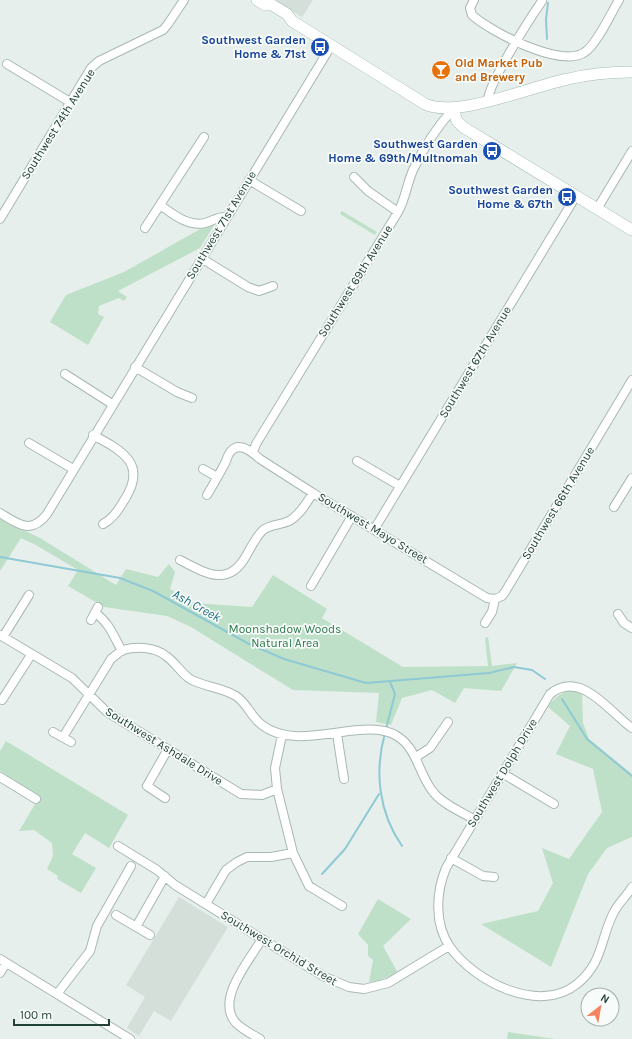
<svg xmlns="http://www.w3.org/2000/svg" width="632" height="1039" viewBox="0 0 632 1039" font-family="Karla,sans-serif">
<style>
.built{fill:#d4dfda}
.green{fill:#bfe0c8}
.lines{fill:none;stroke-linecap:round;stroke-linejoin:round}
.stream{stroke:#8ec9d4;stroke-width:2}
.street-casing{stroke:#a8b8b2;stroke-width:10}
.secondary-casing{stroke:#a4bbb3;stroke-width:12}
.street{stroke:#fff;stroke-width:8}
.secondary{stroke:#fff;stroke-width:11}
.labels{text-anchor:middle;stroke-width:3.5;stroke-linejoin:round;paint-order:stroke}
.transit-label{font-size:12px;font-weight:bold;fill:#164399;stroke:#f7fbf9;text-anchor:end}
.food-label{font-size:12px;font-weight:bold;fill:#c56008;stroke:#f7fbf9;text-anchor:start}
.street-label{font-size:12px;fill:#24423a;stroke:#f7fbf9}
.park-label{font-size:12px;fill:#2d7a4b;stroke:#f7fbf9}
.water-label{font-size:13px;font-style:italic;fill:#1c6f80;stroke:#f7fbf9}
</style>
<rect width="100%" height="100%" fill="#e6efeb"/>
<!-- built -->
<path class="built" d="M 274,0 L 313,0 L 302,17 Z
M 179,897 L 228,927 L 171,1021 L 154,1011 L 139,1036 L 127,1028 L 145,997 L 126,985 Z"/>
<!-- green -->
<path class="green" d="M 342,211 L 377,232 L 375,235 L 340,214 Z
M 218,219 L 200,248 L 118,291 L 127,297 L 124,301 L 119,298 L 99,306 L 98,314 L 104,317 L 88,345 L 50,322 L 66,295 L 124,272 Z
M 0,519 L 40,538 L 116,585 L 126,569 L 158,577 L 169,564 L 175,572 L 170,589 L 194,603 L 252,607 L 273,575 L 327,609 L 322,618 L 403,667 L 488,666 L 485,638 L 488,637 L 492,666 L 517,663 L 501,691 L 464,688 L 455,703 L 432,690 L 402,698 L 391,725 L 376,722 L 379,693 L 293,690 L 191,627 L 167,616 L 104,607 L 68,586 L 78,570 L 36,545 L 21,538 L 0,571 Z
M 569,691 L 582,693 L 583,723 L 589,739 L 632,774 L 632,837 L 607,848 L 588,874 L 551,967 L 481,924 L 538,911 L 553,883 L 542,848 L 569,859 L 602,812 L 593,769 L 556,754 L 570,726 L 548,707 C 554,698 559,694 569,691 Z
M 6,741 L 128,815 L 109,848 L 85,833 L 72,854 L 96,868 L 81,893 L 57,879 L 58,876 L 47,869 L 53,856 L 52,843 L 34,830 L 19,831 L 40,796 L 0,771 L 0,751 Z
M 378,899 L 411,919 L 383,946 L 398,973 L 377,981 L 369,982 L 373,960 L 368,956 L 368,945 L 358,934 Z
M 508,1032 L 555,1039 L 507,1039 Z"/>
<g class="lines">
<!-- stream -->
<path class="stream" d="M 547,39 L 546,19 L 548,3
M 0,557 L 120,578 L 153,591 L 249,644 L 284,659 L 366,683 L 489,673 L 514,667 L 532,670 L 545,679
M 562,699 L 587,739 L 632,776
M 386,729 L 395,694 L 390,682
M 385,733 C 374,772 379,813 402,846
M 322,874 L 345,849 L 379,794"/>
<!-- street casing -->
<g class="street-casing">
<path id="street" d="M 474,0 L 470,8 L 472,15 C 491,32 562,69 585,52 C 597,44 611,13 619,0
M 7,64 L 70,102
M 488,101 C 487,85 531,17 542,1
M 354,177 L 368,191 L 398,212
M 249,180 L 301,211
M 160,205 C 173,214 188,227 205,223 C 213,221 218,216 226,217
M 597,209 L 632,151
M 0,219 L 91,68 L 99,61 L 163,30 L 168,24 L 184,0
M 145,228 L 204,137
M 201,258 L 248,287 L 259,291 L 273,286
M 135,367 L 177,392 L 192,398
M 65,374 L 112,404
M 93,435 C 123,451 147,464 125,499 C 118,510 114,518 103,524
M 29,443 L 73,469
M 253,452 L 256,444 L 398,212 C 406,198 407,182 414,168 C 424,147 438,126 453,109
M 357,461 L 400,486
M 203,469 L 217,477
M 207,495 C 213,485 219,475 224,465 C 227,461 227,455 231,451 C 240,441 253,453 260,459 L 313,493 L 487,598 L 495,599
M 614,507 L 632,478
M 0,513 C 18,524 31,535 47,514 L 331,46
M 375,528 L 576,196
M 180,560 C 205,573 228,588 246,556 C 251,547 256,537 263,530 C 271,524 281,525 289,521 C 300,515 307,502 313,493
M 311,586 L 352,516
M 495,599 L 502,596 L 505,592 L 632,380
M 95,613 C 109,622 114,637 122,651
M 618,614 L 624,623 L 632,628
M 91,620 L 98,607
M 485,623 L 492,612 L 495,599
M 0,635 L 72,678 L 107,712 L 241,794 L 262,795 L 277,789
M 3,637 L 29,595
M 2,700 L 31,655
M 632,728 C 609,712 581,669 550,694 L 446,868 C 436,892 434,924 450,947 C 474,981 539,1015 577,984 C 604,962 600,938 614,912 C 619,902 627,896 632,887
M 53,732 L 71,742
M 337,734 L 344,779
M 282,735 L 275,768 L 277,789 L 293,853 L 309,886 L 342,906
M 63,737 L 111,659 C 115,656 119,652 123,650 C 137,646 155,647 166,656 C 175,662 181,673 190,679 C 204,687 222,687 236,696 C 247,703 251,717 262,725 C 299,754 364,715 397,736 C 418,749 419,776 434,793 C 444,805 462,812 475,820
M 416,757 L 430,748 L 448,722
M 502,773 L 554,804
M 0,777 L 36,799
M 165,798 L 147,786 L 168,749
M 118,846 L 157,870 L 175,885 L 262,939 L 325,977 L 349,987 L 364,989 L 388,983 L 449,946
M 451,858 L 483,876 L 494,877
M 206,904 L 226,870 L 237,862 L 247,857 L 271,857 L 293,853
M 116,915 L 150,935
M 136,927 L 165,876
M 0,959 L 130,1039
M 0,973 L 6,963
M 57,994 L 90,951 L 97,926 L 131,866
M 260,1039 C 252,1034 243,1030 236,1023 C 215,1000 249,961 262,939"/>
</g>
<!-- secondary casing -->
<g class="secondary-casing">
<path id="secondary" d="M 257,0 L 265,5 L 272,5 L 287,14 L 292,21 L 425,104 C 456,119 532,86 568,79 C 589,74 611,72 632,72
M 453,109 L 457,121 L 463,127 L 632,230"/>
</g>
<!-- street -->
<use href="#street" class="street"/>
<!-- secondary -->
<use href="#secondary" class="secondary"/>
</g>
<!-- icons -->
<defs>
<g id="bus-disc" transform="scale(1)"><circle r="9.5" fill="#1a4fb4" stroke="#f7fbf9"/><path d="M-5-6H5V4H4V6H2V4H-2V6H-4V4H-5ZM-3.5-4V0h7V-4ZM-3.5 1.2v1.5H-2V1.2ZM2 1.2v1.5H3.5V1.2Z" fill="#fff"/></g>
<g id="bar-disc" transform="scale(1)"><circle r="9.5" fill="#e8710a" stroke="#f7fbf9"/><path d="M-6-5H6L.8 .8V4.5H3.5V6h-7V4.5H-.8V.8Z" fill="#fff"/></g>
</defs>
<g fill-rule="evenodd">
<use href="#bus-disc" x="320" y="47"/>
<use href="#bar-disc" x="441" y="70"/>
<use href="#bus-disc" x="492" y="151"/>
<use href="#bus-disc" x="567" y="197"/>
</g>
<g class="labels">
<!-- transit labels -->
<g class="transit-label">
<text x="306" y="44">Southwest Garden<tspan x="306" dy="14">Home &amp; 71st</tspan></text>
<text x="478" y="148">Southwest Garden<tspan x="478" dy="14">Home &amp; 69th/Multnomah</tspan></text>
<text x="553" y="194">Southwest Garden<tspan x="553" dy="14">Home &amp; 67th</tspan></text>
</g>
<!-- food labels -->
<g class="food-label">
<text x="455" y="67">Old Market Pub<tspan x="455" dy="14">and Brewery</tspan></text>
</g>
<!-- street labels -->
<g class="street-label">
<text transform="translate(58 124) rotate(-58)" y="4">Southwest 74th Avenue</text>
<text transform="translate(221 225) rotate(-59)" y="4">Southwest 71st Avenue</text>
<text transform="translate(355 281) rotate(-58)" y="4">Southwest 69th Avenue</text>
<text transform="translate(475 362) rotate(-59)" y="4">Southwest 67th Avenue</text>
<text transform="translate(558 503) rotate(-59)" y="4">Southwest 66th Avenue</text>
<text transform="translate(373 528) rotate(31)" y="4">Southwest Mayo Street</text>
<text transform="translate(164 746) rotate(32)" y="4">Southwest Ashdale Drive</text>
<text transform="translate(502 773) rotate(-59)" y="4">Southwest Dolph Drive</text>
<text transform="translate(279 948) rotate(31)" y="4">Southwest Orchid Street</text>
</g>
<!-- park labels -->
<g class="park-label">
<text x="285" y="633">Moonshadow Woods<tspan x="285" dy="14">Natural Area</tspan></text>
</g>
<!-- water labels -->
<g class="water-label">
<text transform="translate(197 605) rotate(29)" y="5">Ash Creek</text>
</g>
</g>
<!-- north arrow -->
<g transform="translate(600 1007) rotate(31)"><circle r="19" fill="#f7fbf9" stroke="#a3b1ad"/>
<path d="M0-3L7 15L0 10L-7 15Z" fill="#f4845f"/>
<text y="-6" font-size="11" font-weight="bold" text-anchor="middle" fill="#24423a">N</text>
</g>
<!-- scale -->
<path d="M14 1019v6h95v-6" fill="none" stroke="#24423a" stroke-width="2"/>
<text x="20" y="1019" font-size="12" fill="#24423a" stroke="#f7fbf9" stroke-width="3" paint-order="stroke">100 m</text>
</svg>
